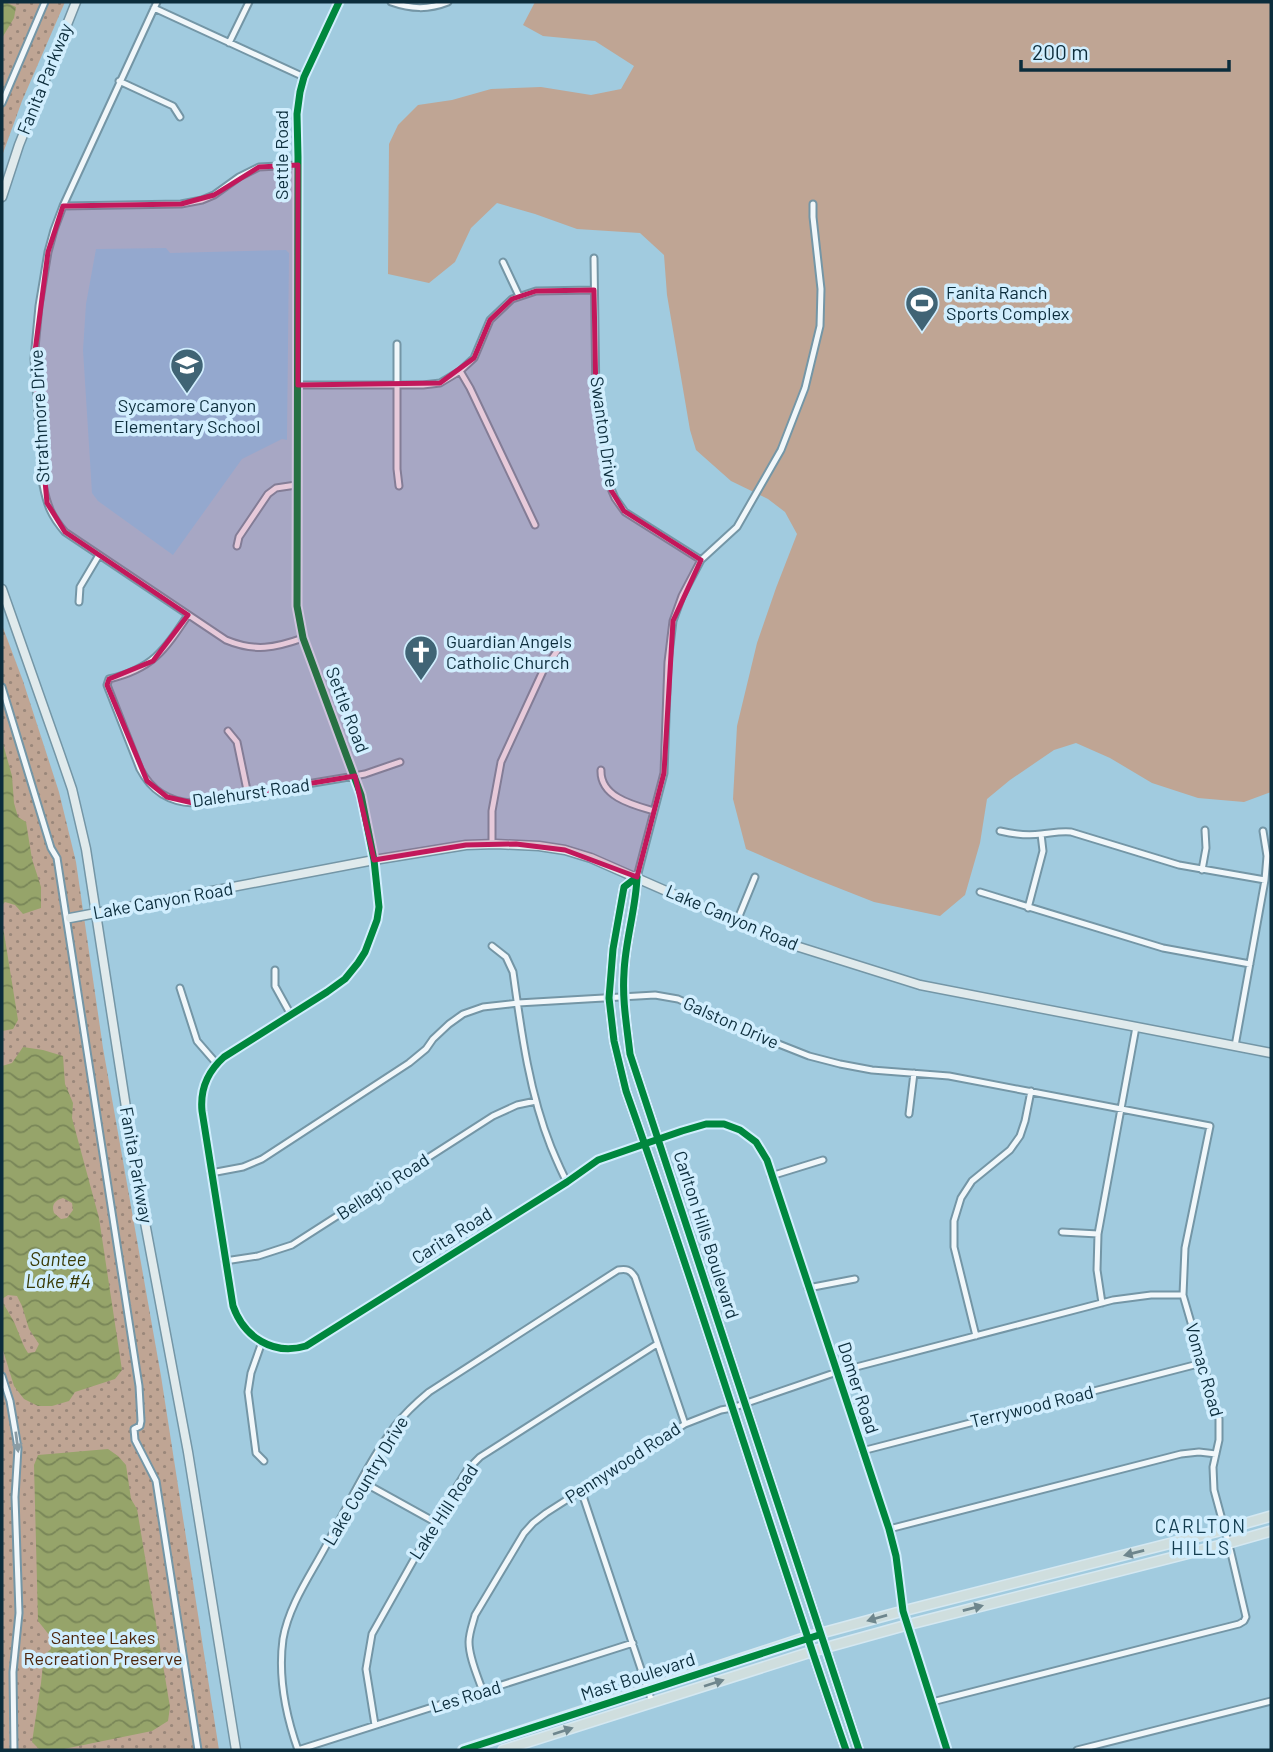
<svg xmlns="http://www.w3.org/2000/svg" width="1273" height="1752" viewBox="0 0 1273 1752" font-family="Barlow,sans-serif">
<style>
.built{fill:#89ccec}
.grass{fill:#bfa594}
.park{fill:url(#park-dots)}
.water{fill:url(#water-waves);fill-rule:evenodd}
.lines{fill:none;stroke-linecap:round;stroke-linejoin:round}
.street-casing{stroke:#7496a6;stroke-width:9}
.secondary-casing{stroke:#7496a6;stroke-width:11}
.primary-casing{stroke:#d5e8f1;stroke-width:12}
.street{stroke:#f1f7fa;stroke-width:5}
.secondary{stroke:#e0eaec;stroke-width:8}
.primary{stroke:#cfdede;stroke-width:9}
.cycleway-casing{stroke:#d1eefe;stroke-width:11}
.cycleway{stroke:#00873e;stroke-width:7}
.oneway{fill:#8a9ca4}
.oneway2{fill:#6e868d}
.marked{fill:#c2185b;fill-opacity:0.2;stroke:#c2185b;stroke-width:5;stroke-linejoin:round}
.labels{text-anchor:middle;stroke-width:7;stroke-linejoin:round;paint-order:stroke}
.street-label{font-size:18px;fill:#0c2d3c;stroke:#d1eefe}
.poi-label{font-size:18px;fill:#0c2d3c;stroke:#d1eefe;text-anchor:start}
.park-label{font-size:18px;fill:#4e260d;stroke:#d1eefe}
.water-label{font-size:19px;font-style:italic;fill:#393a06;stroke:#d1eefe}
.neighbourhood-label{font-size:19px;letter-spacing:2px;fill:#123c4f;stroke:#d1eefe}
</style>
<defs>
<pattern id="park-dots" width="8" height="8" patternUnits="userSpaceOnUse" patternTransform="scale(1.75)"><rect width="8" height="8" fill="#bfa594"/><path d="M2 2h.1M6 6h.1" fill="none" stroke="#9a877a" stroke-width="1.8" stroke-linecap="round"/></pattern>
<pattern id="water-waves" width="16" height="10" patternUnits="userSpaceOnUse" patternTransform="scale(1.75)"><rect width="16" height="10" fill="#96a46a"/><path d="M0 5q4-4 8 0t8 0" fill="none" stroke="#798658"/></pattern>
</defs>
<rect width="100%" height="100%" fill="#a1cbdf"/>
<!-- built -->
<path class="built" d="M 166,248 L 170,253 L 286,250 L 289,253 L 287,440 L 282,439 L 242,459 L 173,555 L 98,501 L 92,493 L 83,350 L 86,304 L 96,249 Z"/>
<!-- grass -->
<path class="grass" d="M 535,2 L 1271,2 L 1271,792 L 1244,802 L 1198,798 L 1152,783 L 1110,758 L 1076,743 L 1054,750 L 1010,780 L 987,799 L 980,843 L 965,895 L 940,916 L 874,902 L 808,876 L 746,849 L 733,799 L 737,726 L 757,643 L 776,588 L 797,534 L 785,512 L 768,499 L 731,481 L 696,450 L 690,430 L 667,295 L 664,255 L 640,233 L 577,229 L 535,214 L 497,203 L 471,228 L 455,262 L 429,283 L 388,274 L 389,144 L 398,125 L 418,105 L 452,100 L 491,89 L 541,87 L 591,95 L 621,89 L 634,66 L 595,41 L 543,36 L 523,25 Z"/>
<!-- park -->
<path class="park" d="M 2,2 L 65,2 L 22,101 L 2,156 Z
M 2,625 L 23,681 L 59,792 L 76,862 L 103,1048 L 161,1376 L 219,1750 L 2,1750 Z"/>
<!-- water -->
<path class="water" d="M 2,2 L 5,2 L 16,7 L 14,18 L 2,38 Z
M 2,740 L 12,776 L 14,803 L 18,817 L 26,822 L 32,859 L 41,887 L 41,908 L 23,914 L 15,905 L 5,902 L 2,905 L 2,792 L 3,789 L 2,785 Z
M 2,927 L 4,933 L 18,1020 L 13,1029 L 2,1031 Z
M 23,1047 L 43,1050 L 63,1056 L 65,1084 L 73,1103 L 72,1118 L 99,1218 L 122,1370 L 115,1379 L 75,1392 L 69,1401 L 52,1406 L 38,1406 L 24,1399 L 14,1386 L 2,1347 L 2,1066 L 12,1063 ZM 63,1198 L 72,1203 L 73,1210 L 67,1218 L 61,1219 L 54,1213 C 51,1205 55,1200 63,1198 ZM 8,1295 L 17,1296 L 22,1306 L 29,1329 L 39,1344 L 35,1352 L 28,1353 C 20,1341 18,1327 10,1315 C 7,1308 4,1307 2,1299 Z
M 108,1449 L 118,1456 L 126,1465 L 131,1499 L 137,1509 L 170,1707 L 168,1721 L 152,1731 L 59,1750 L 40,1750 L 32,1742 L 41,1683 L 44,1655 L 51,1649 L 50,1636 L 38,1621 L 34,1465 L 38,1455 Z"/>
<g class="lines">
<!-- street casing -->
<g class="street-casing">
<path id="street" d="M 157,2 L 63,206 L 54,230 L 48,252 L 39,306 L 34,359 L 43,485 C 47,505 51,516 65,532 L 226,640 C 255,652 275,648 303,638
M 339,2 L 304,77 L 300,92 L 297,114 L 298,157 L 297,606 L 303,638 L 361,795 L 374,860 L 379,907 L 377,920 L 365,952 L 358,963 L 345,979 L 327,992 L 224,1057 C 207,1072 200,1090 202,1111 L 233,1306 C 244,1337 273,1356 306,1346 L 567,1182 L 598,1160 L 682,1131 L 706,1124 L 724,1124 L 740,1130 L 756,1142 L 767,1160 L 889,1529 L 896,1556 L 903,1611 L 947,1750
M 391,2 C 411,9 428,10 448,2
M 154,8 L 304,77
M 229,43 L 249,2
M 119,81 L 173,106 L 180,117
M 2,103 L 45,2
M 63,206 L 181,204 L 202,200 L 214,195 L 239,177 L 259,167 L 298,165
M 594,258 L 596,400 L 609,484 L 615,498 L 625,512 L 701,560
M 503,262 L 519,296
M 397,344 L 397,469 L 399,486
M 460,371 L 470,388 L 535,525
M 298,385 L 423,385 L 440,383 L 460,371 L 474,358 L 490,320 L 512,299 L 536,291 L 594,290
M 237,546 L 239,537 L 268,494 L 276,488 L 296,485
M 79,602 L 80,587 L 99,555
M 188,615 C 164,651 152,669 109,679 L 107,685 L 140,769 C 151,790 169,802 193,803 L 343,778 L 365,774 L 400,762
M 2,687 L 51,848 L 57,858 L 139,1386 L 141,1421 L 140,1426 L 134,1429 L 135,1440 L 156,1481 L 198,1750
M 228,731 L 237,742 L 248,795
M 601,770 C 600,797 633,805 654,811
M 1000,831 C 1013,834 1027,836 1041,834 C 1052,833 1060,831 1071,832 L 1179,865 L 1265,880
M 492,844 L 492,811 L 501,762 L 543,671 L 560,647
M 1202,870 L 1206,848 L 1205,830
M 637,877 L 664,773 L 668,662 L 673,621 L 682,596 L 701,560 L 737,527 L 781,450 L 805,388 L 820,326 L 821,289 L 813,217 L 813,204
M 980,892 L 1163,948 L 1250,964
M 1028,908 L 1043,851 L 1041,834
M 737,921 L 755,877
M 492,946 L 506,957 L 513,972 C 521,1030 529,1092 551,1147 C 556,1159 561,1171 567,1182
M 275,970 L 275,986 L 291,1015
M 180,988 L 197,1041 L 217,1064
M 1235,1046 L 1265,880 L 1267,856 L 1263,831
M 909,1114 L 914,1073
M 211,1173 L 243,1167 L 262,1159 L 409,1063 L 426,1049 L 433,1039 L 449,1024 L 463,1014 L 483,1007 L 518,1003 L 655,995 L 678,999 L 771,1041 L 809,1056 L 840,1064 L 872,1070 L 949,1076 L 1210,1126 L 1185,1248 L 1183,1295 L 1219,1419 L 1219,1440 L 1213,1467 L 1214,1490 L 1231,1553 L 1246,1617 L 1244,1621 L 1239,1624 L 932,1702
M 771,1176 L 823,1160
M 1062,1232 L 1098,1234
M 225,1261 L 258,1256 L 292,1245 L 493,1116 L 517,1105 L 536,1101
M 808,1288 L 855,1279
M 1102,1303 L 1097,1270 L 1098,1234 L 1136,1027
M 976,1336 L 954,1247 L 954,1221 L 961,1198 L 972,1181 L 1010,1150 L 1020,1136 L 1025,1121 L 1031,1091
M 262,1342 L 251,1373 L 248,1392 L 256,1453 L 264,1461
M 2,1376 L 10,1401 L 18,1448 L 15,1497 L 19,1613 L 13,1672 L 14,1750
M 862,1451 L 1202,1363
M 361,1481 L 435,1522
M 581,1490 L 652,1702
M 889,1529 L 1181,1454 L 1199,1452 L 1216,1454
M 483,1692 C 478,1677 469,1658 469,1642 C 469,1633 473,1623 475,1615 L 524,1533 L 533,1523 L 546,1513 L 685,1424 L 721,1410 L 732,1408 L 837,1372 L 1113,1300 L 1151,1295 L 1183,1295
M 375,1725 L 366,1669 L 372,1634 L 435,1522 L 467,1470 L 480,1457 L 657,1344
M 298,1750 C 286,1716 278,1676 283,1639 C 289,1604 312,1573 328,1542 C 348,1505 370,1459 395,1426 C 405,1413 417,1402 429,1392 L 618,1270 C 626,1269 630,1269 635,1277 L 685,1424
M 298,1750 L 633,1643
M 1077,1750 L 1271,1701"/>
</g>
<!-- secondary casing -->
<g class="secondary-casing">
<path id="secondary" d="M 2,197 L 19,145 L 76,2
M 2,589 L 60,754 L 72,789 L 86,849 L 138,1185 L 188,1452 L 236,1750
M 637,877 L 624,887 L 613,949 L 609,998 L 614,1041 L 626,1091 C 704,1310 770,1532 846,1750
M 637,877 C 636,909 625,941 624,973 C 622,1000 627,1027 630,1054 L 859,1750
M 70,918 L 374,860 L 466,845 L 496,844 L 539,846 L 565,850 L 591,858 L 780,941 L 920,985 L 1271,1053"/>
</g>
<!-- primary casing -->
<g class="primary-casing">
<path id="primary" d="M 463,1750 L 807,1637 L 903,1611 L 1215,1532 L 1271,1516
M 503,1750 L 817,1650 L 907,1625 L 1229,1543 L 1271,1531"/>
</g>
<!-- street -->
<use href="#street" class="street"/>
<!-- secondary -->
<use href="#secondary" class="secondary"/>
<!-- primary -->
<use href="#primary" class="primary"/>
<!-- cycleway casing -->
<g class="cycleway-casing">
<path id="cycleway" d="M 339,2 L 304,77 L 300,92 L 297,114 L 298,157 L 297,606 L 303,638 L 361,795 L 374,860 L 379,907 L 377,920 L 365,952 L 358,963 L 345,979 L 327,992 L 224,1057 C 207,1072 200,1090 202,1111 L 233,1306 C 244,1337 273,1356 306,1346 L 567,1182 L 598,1160 L 682,1131 L 706,1124 L 724,1124 L 740,1130 L 756,1142 L 767,1160 L 889,1529 L 896,1556 L 903,1611 L 947,1750
M 637,877 L 624,887 L 613,949 L 609,998 L 614,1041 L 626,1091 C 704,1310 770,1532 846,1750
M 637,877 C 636,909 625,941 624,973 C 622,1000 627,1027 630,1054 L 859,1750
M 463,1750 L 819,1635"/>
</g>
<!-- cycleway -->
<use href="#cycleway" class="cycleway"/>
</g>
<!-- one-way arrows -->
<defs><path id="oneway-solid" d="M-6-.8H1V-3.2L6.5 0L1 3.2V.8H-6Z" transform="scale(1.75)"/></defs>
<use class="oneway" href="#oneway-solid" transform="translate(17 1442) rotate(83)"/>
<g class="oneway2">
<use href="#oneway-solid" transform="translate(1134 1553) rotate(166)"/>
<use href="#oneway-solid" transform="translate(973 1608) rotate(-14)"/>
<use href="#oneway-solid" transform="translate(877 1618) rotate(164)"/>
<use href="#oneway-solid" transform="translate(714 1683) rotate(-18)"/>
<use href="#oneway-solid" transform="translate(563 1731) rotate(-18)"/>
</g>
<!-- marked area -->
<path class="marked" d="M 298,165 L 298,385 L 440,383 L 474,358 L 490,320 L 512,299 L 536,291 L 594,290 L 596,400 L 611,490 L 624,511 L 701,560 L 673,621 L 664,773 L 637,877 L 565,850 L 516,844 L 466,845 L 374,860 L 355,776 L 193,803 L 167,797 L 147,781 L 107,685 L 109,679 L 153,661 L 188,615 L 65,532 L 47,503 L 34,359 L 48,252 L 63,206 L 181,204 L 214,195 L 259,167 Z"/>
<!-- icons -->
<defs>
<g id="stadium-pin" transform="scale(1.75)"><path d="M0 17L-7.5 6A9.5 9.5 0 1 1 7.5 6Z" fill="#406475" stroke="#d1eefe"/><path d="M0-5a6.5 5 0 1 0 0 10a6.5 5 0 1 0 0-10ZM-3.5-1.8h7v3.6h-7Z" fill="#fff"/></g>
<g id="school-pin" transform="scale(1.75)"><path d="M0 17L-7.5 6A9.5 9.5 0 1 1 7.5 6Z" fill="#406475" stroke="#d1eefe"/><path d="M0-5L7-2L0 1L-7-2ZM-4 1L0 2.5L4 1V4Q0 6-4 4Z" fill="#fff"/></g>
<g id="church-pin" transform="scale(1.75)"><path d="M0 17L-7.5 6A9.5 9.5 0 1 1 7.5 6Z" fill="#406475" stroke="#d1eefe"/><path d="M-1.2-6h2.4v3.5h3.3v2.4h-3.3V6h-2.4V-.1h-3.3v-2.4h3.3Z" fill="#fff"/></g>
</defs>
<g fill-rule="evenodd">
<use href="#stadium-pin" x="922" y="303"/>
<use href="#school-pin" x="187" y="365"/>
<use href="#church-pin" x="421" y="652"/>
</g>
<g class="labels">
<!-- street labels -->
<g class="street-label">
<text transform="translate(45 79) rotate(-68)" y="6">Fanita Parkway</text>
<text transform="translate(282 155) rotate(-90)" y="6">Settle Road</text>
<text transform="translate(40 416) rotate(-93)" y="6">Strathmore Drive</text>
<text transform="translate(604 432) rotate(82)" y="6">Swanton Drive</text>
<text transform="translate(347 710) rotate(69)" y="6">Settle Road</text>
<text transform="translate(251 793) rotate(-8)" y="6">Dalehurst Road</text>
<text transform="translate(163 901) rotate(-10)" y="6">Lake Canyon Road</text>
<text transform="translate(732 918) rotate(23)" y="6">Lake Canyon Road</text>
<text transform="translate(731 1023) rotate(24)" y="6">Galston Drive</text>
<text transform="translate(136 1165) rotate(80)" y="6">Fanita Parkway</text>
<text transform="translate(383 1187) rotate(-33)" y="6">Bellagio Road</text>
<text transform="translate(706 1235) rotate(72)" y="6">Carlton Hills Boulevard</text>
<text transform="translate(452 1236) rotate(-32)" y="6">Carita Road</text>
<text transform="translate(1204 1370) rotate(74)" y="6">Vomac Road</text>
<text transform="translate(858 1388) rotate(72)" y="6">Domer Road</text>
<text transform="translate(1032 1407) rotate(-14)" y="6">Terrywood Road</text>
<text transform="translate(623 1463) rotate(-33)" y="6">Pennywood Road</text>
<text transform="translate(366 1481) rotate(-59)" y="6">Lake Country Drive</text>
<text transform="translate(444 1512) rotate(-57)" y="6">Lake Hill Road</text>
<text transform="translate(638 1677) rotate(-18)" y="6">Mast Boulevard</text>
<text transform="translate(466 1697) rotate(-17)" y="6">Les Road</text>
</g>
<!-- poi labels -->
<g class="poi-label">
<text x="946" y="299">Fanita Ranch<tspan x="946" dy="21">Sports Complex</tspan></text>
<text x="187" y="412" text-anchor="middle">Sycamore Canyon<tspan x="187" dy="21">Elementary School</tspan></text>
<text x="446" y="648">Guardian Angels<tspan x="446" dy="21">Catholic Church</tspan></text>
</g>
<!-- park labels -->
<g class="park-label">
<text x="103" y="1644">Santee Lakes<tspan x="103" dy="21">Recreation Preserve</tspan></text>
</g>
<!-- water labels -->
<g class="water-label">
<text x="58" y="1266">Santee<tspan x="58" dy="22">Lake #4</tspan></text>
</g>
<!-- neighbourhood labels -->
<g class="neighbourhood-label">
<text x="1201" y="1533">CARLTON<tspan x="1201" dy="22">HILLS</tspan></text>
</g>
</g>
<!-- border -->
<rect width="1273" height="1752" fill="none" stroke="#0c2d3c" stroke-width="7"/>
<!-- scale -->
<path d="M1021 60v10h208v-10" fill="none" stroke="#0c2d3c" stroke-width="3.5"/>
<text x="1032" y="60" font-size="21" fill="#0c2d3c" stroke="#d1eefe" stroke-width="5" paint-order="stroke">200 m</text>
</svg>
